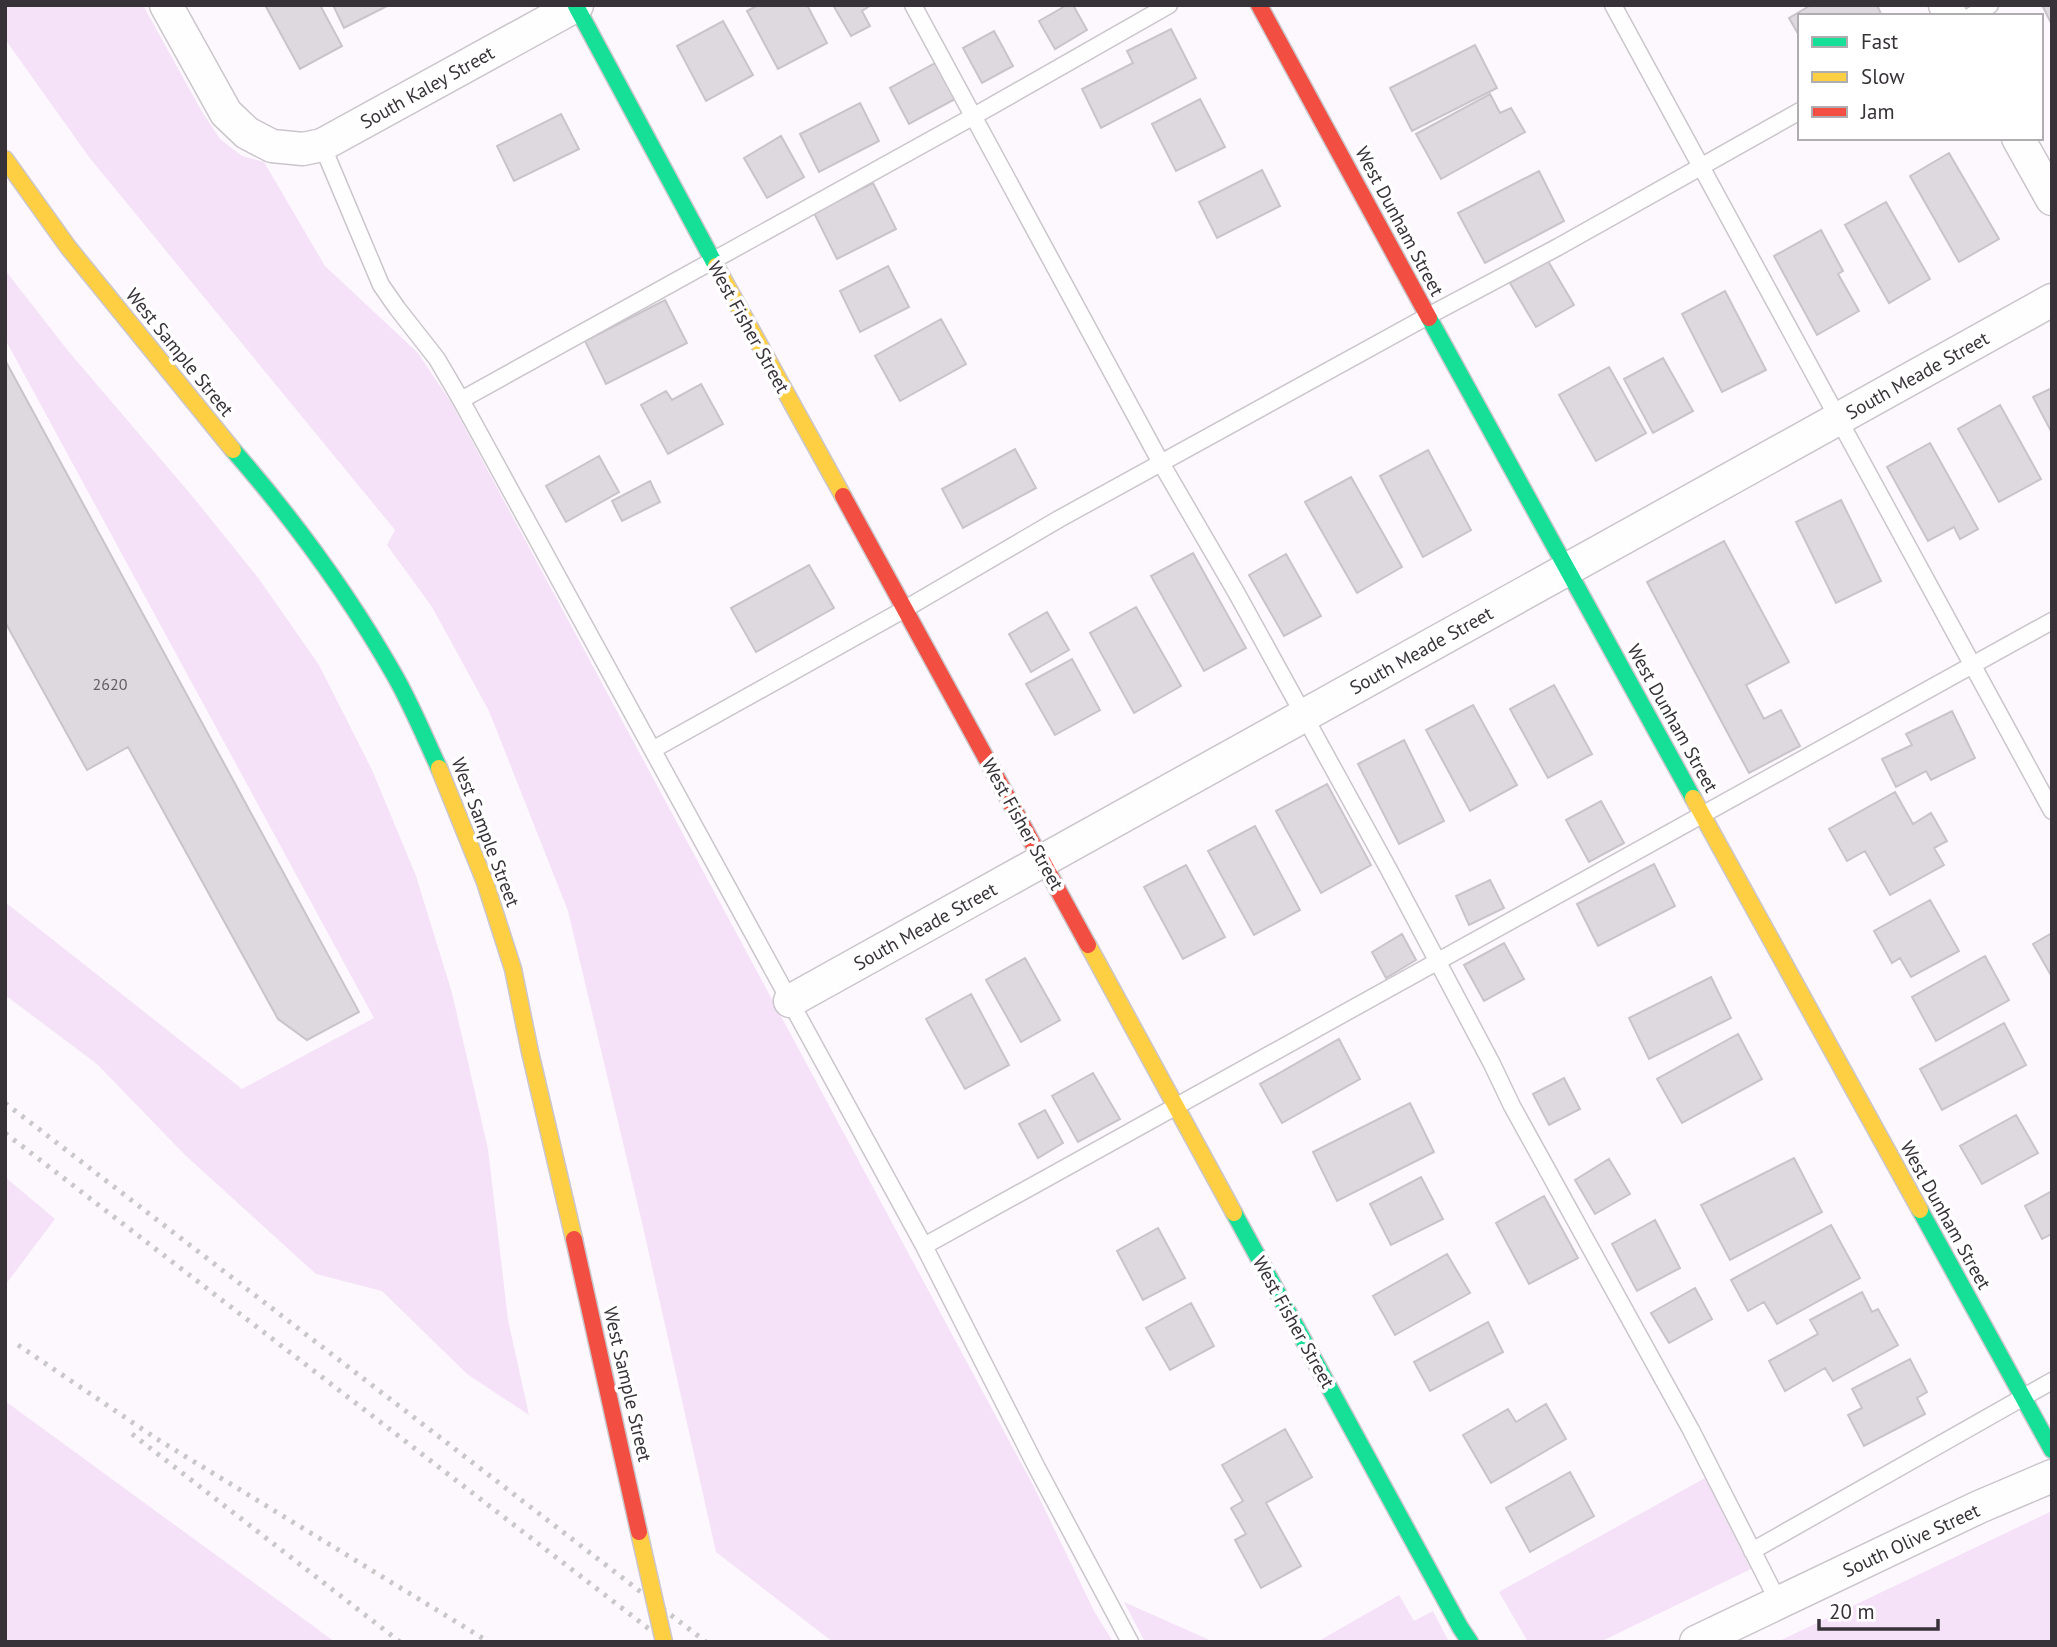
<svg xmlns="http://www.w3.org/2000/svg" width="2057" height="1647" viewBox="0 0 2057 1647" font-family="'PT Sans',sans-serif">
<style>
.green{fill:#f5e1f8}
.building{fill:#ded9df;stroke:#c8c4c9;stroke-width:2}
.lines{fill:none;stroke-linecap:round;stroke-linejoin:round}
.lane-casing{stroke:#cac6cb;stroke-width:19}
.street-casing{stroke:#cac6cb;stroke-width:35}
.fast-casing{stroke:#cac6cb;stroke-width:19}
.slow-casing{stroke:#cac6cb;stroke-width:19}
.jam-casing{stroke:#cac6cb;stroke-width:19}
.lane{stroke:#fffeff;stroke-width:16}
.street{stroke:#fffeff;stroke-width:32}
.fast{stroke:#16e098;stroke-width:16}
.slow{stroke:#ffcf43;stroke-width:16}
.jam{stroke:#f24e42;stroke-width:16}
.rail{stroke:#c9c8c9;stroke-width:5;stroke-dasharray:3.5 7;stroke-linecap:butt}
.slow-bridge-casing{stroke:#cac6cb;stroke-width:19;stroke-linecap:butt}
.jam-bridge-casing{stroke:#cac6cb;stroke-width:19;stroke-linecap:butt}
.slow-bridge{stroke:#ffcf43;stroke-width:16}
.jam-bridge{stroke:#f24e42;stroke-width:16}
.labels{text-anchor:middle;stroke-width:7;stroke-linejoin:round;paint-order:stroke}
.number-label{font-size:16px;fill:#615c62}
.street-label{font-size:19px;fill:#373238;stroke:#fff}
</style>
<rect width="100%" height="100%" fill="#fcf8fd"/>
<!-- green -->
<path class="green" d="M 5,5 L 143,5 L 201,110 L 220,139 L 242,156 L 264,162 L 325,266 L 418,353 L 452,404 L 1034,1487 L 1094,1611 L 1113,1642 L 833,1642 L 716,1552 L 643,1227 L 568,911 L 489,711 L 432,607 L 387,545 L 395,530 L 89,157 L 5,39 Z
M 5,270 L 69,352 L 193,497 L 259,579 L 319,665 L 372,770 L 416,876 L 452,993 L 488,1149 L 508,1320 L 529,1415 L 467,1374 L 382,1291 L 316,1274 L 185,1155 L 97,1064 L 5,995 L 5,902 L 242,1089 L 374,1018 L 5,339 Z
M 5,1177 L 55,1219 L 6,1284 L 5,1283 Z
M 5,1401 L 335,1642 L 5,1642 Z
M 1705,1478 L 1751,1569 L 1600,1642 L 1528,1642 L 1499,1592 Z
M 2052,1511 L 2051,1642 L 1777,1642 Z
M 1399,1595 L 1414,1621 L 1433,1611 L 1449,1642 L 1317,1642 Z
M 1124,1602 L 1214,1642 L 1145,1642 Z"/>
<!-- building -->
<path class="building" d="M 265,5 L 320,5 L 342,46 L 300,69 Z
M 333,5 L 389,5 L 344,28 Z
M 758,5 L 807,5 L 827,43 L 778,69 L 747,11 Z
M 833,5 L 871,5 L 862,11 L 870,26 L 851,36 Z
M 1067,5 L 1073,5 L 1087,30 L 1055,49 L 1039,21 Z
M 1811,5 L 1877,5 L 1882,16 L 1800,16 L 1800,37 L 1789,18 Z
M 2042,5 L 2052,5 L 2052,25 Z
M 723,21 L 753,75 L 706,101 L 677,46 Z
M 1171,29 L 1196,78 L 1101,128 L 1082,89 L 1133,63 L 1127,51 Z
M 994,31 L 1013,66 L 982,83 L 963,48 Z
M 1475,45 L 1497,88 L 1412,131 L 1390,88 Z
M 935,63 L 955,99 L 909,124 L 890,88 Z
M 1490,94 L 1500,113 L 1511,108 L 1525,132 L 1441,179 L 1416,134 Z
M 1200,99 L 1225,147 L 1176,171 L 1152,124 Z
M 860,103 L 879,141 L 819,172 L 800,134 Z
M 561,114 L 579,149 L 514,181 L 497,146 Z
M 781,136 L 804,177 L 767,198 L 744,158 Z
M 1949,153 L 1999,239 L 1959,262 L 1910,176 Z
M 1262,170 L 1280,206 L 1217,238 L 1199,202 Z
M 1539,171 L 1564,221 L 1485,263 L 1458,213 Z
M 873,183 L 896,229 L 837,259 L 814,213 Z
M 1886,202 L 1930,279 L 1889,303 L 1845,225 Z
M 1821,230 L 1843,271 L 1838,274 L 1859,311 L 1817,335 L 1774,256 Z
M 1548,261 L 1574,305 L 1536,327 L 1510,283 Z
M 888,266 L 909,307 L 860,332 L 840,291 Z
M 1725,291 L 1766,370 L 1722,392 L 1682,314 Z
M 665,300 L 687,343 L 606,384 L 585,341 Z
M 941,319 L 966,364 L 900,401 L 875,356 Z
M 1663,358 L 1693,411 L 1653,433 L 1624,379 Z
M 5,360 L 359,1012 L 307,1040 L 278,1019 L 128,747 L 87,770 L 5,622 Z
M 1609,367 L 1646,433 L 1596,461 L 1559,395 Z
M 701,384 L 723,424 L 668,454 L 641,405 L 666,391 L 672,400 Z
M 2052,388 L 2052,433 L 2033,397 Z
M 2000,405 L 2041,479 L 1999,502 L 1958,429 Z
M 1930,443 L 1978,529 L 1960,539 L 1954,527 L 1928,541 L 1887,467 Z
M 1015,449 L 1036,488 L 963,528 L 942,489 Z
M 1428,450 L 1471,530 L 1423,557 L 1380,476 Z
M 599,456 L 619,492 L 566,522 L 546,486 Z
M 1351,477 L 1402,567 L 1357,593 L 1305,502 Z
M 650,481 L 660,502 L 622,521 L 612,501 Z
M 1841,500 L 1881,581 L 1836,603 L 1796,522 Z
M 1724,541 L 1789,662 L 1746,685 L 1764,719 L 1781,710 L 1800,746 L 1749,773 L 1647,582 Z
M 1193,553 L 1246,648 L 1204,671 L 1151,576 Z
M 1286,554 L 1321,616 L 1284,636 L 1249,575 Z
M 809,565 L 834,608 L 756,652 L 731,608 Z
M 1136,607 L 1181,686 L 1134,713 L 1090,633 Z
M 1047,612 L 1069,650 L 1031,672 L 1009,634 Z
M 1072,659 L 1100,710 L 1055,735 L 1026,684 Z
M 1554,685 L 1592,754 L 1548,778 L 1510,709 Z
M 1473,705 L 1517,785 L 1470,811 L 1426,730 Z
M 1952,711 L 1975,758 L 1931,780 L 1926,771 L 1896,787 L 1882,759 L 1912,745 L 1906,734 Z
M 1404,740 L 1444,821 L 1399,844 L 1358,764 Z
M 1327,784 L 1371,865 L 1321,893 L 1276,811 Z
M 1895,792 L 1913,824 L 1931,813 L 1947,841 L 1934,848 L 1944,865 L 1890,895 L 1865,851 L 1847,861 L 1829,829 Z
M 1601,801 L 1624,843 L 1589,862 L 1566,820 Z
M 1255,826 L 1300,910 L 1254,935 L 1208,851 Z
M 1654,864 L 1675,906 L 1598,946 L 1577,904 Z
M 1186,865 L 1225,937 L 1183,959 L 1144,887 Z
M 1490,880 L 1504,908 L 1469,925 L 1456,896 Z
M 1930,900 L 1959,951 L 1911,977 L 1900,958 L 1892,963 L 1874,931 Z
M 2052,933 L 2052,977 L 2033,944 Z
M 1402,934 L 1416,960 L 1386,978 L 1372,952 Z
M 1504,943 L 1524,979 L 1484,1001 L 1464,965 Z
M 1985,956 L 2009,1000 L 1936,1041 L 1912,997 Z
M 1025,958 L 1060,1020 L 1021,1042 L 986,980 Z
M 1711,977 L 1731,1018 L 1649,1059 L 1629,1018 Z
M 971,994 L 1009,1065 L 965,1089 L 926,1019 Z
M 2004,1023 L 2026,1065 L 1942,1110 L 1920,1069 Z
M 1738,1034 L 1762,1079 L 1682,1123 L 1657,1079 Z
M 1339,1039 L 1360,1079 L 1282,1123 L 1260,1084 Z
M 1093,1073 L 1120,1119 L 1078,1142 L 1052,1096 Z
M 1564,1078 L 1580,1109 L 1549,1125 L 1533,1094 Z
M 1410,1103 L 1434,1152 L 1337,1201 L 1313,1152 Z
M 1045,1110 L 1063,1143 L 1038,1158 L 1019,1124 Z
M 2016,1115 L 2038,1153 L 1982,1184 L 1960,1146 Z
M 1794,1158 L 1822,1212 L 1730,1260 L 1701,1205 Z
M 1609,1159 L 1630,1194 L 1595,1214 L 1575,1180 Z
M 1421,1177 L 1443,1219 L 1391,1245 L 1370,1204 Z
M 2052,1191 L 2052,1234 L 2042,1239 L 2025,1206 Z
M 1544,1196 L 1578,1258 L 1529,1284 L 1496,1223 Z
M 1655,1220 L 1680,1268 L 1637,1291 L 1612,1244 Z
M 1831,1225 L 1860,1278 L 1777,1324 L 1764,1302 L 1748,1311 L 1731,1280 Z
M 1158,1228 L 1185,1278 L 1143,1300 L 1117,1251 Z
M 1447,1254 L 1470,1293 L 1395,1335 L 1373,1296 Z
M 1695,1288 L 1712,1319 L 1669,1343 L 1651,1313 Z
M 1862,1292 L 1872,1312 L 1878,1309 L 1898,1345 L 1833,1381 L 1825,1368 L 1785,1391 L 1769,1361 L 1818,1334 L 1810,1320 Z
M 1191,1303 L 1214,1346 L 1170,1370 L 1146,1328 Z
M 1488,1322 L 1503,1352 L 1430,1391 L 1414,1362 Z
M 1910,1359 L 1927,1392 L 1917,1398 L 1925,1414 L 1864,1446 L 1848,1415 L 1862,1408 L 1852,1389 Z
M 1546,1404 L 1566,1439 L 1491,1483 L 1463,1435 L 1508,1409 L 1516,1422 Z
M 1285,1429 L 1312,1477 L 1266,1503 L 1301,1566 L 1261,1588 L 1235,1540 L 1246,1534 L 1231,1508 L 1243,1501 L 1222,1465 Z
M 1570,1472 L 1594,1516 L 1530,1552 L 1506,1508 Z"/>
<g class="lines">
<!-- lane casing -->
<g class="lane-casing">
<path id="lane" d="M 913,5 L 1161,463 L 1236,592 L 1388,868 L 1492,1064 L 1512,1106 L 1691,1430 L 1779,1603
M 1613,5 L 2052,811
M 1971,16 L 1990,5
M 322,145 L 381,285 L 397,308 L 437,359 L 461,400 L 924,1246 L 1037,1468 L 1130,1642
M 461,400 L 974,116 L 1169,5
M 654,749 L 905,609 L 1059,519 L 1428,316 L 1558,247 L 1800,111
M 924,1246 L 2052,621
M 1752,1551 L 2052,1381"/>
</g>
<!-- street casing -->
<g class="street-casing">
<path id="street" d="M 166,5 L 226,113 L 247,133 L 272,146 L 303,149 L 322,145 L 577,5
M 1945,5 L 1951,16
M 2018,138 L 2052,199
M 790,1001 L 2052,300
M 1696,1642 L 1979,1507 L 2052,1476"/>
</g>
<!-- fast casing -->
<g class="fast-casing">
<path id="fast" d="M 576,6 L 716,266
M 1429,318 L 1693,798
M 233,450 C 294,520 349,595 395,676 C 412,706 425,738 439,768
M 1920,1210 L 2052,1450
M 1234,1213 L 1460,1627 L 1470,1642"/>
</g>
<!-- slow casing -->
<g class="slow-casing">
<path id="slow" d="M 5,159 L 68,247 L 233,450
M 716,266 L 843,496
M 439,768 L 485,882 L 513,969 L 530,1052 L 574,1239
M 1693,798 L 1920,1210
M 1088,945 L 1234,1213"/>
</g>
<!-- jam casing -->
<g class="jam-casing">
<path id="jam" d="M 1259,5 L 1429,318
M 843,496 L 1088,945"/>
</g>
<!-- lane -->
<use href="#lane" class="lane"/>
<!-- street -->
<use href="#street" class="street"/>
<!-- fast -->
<use href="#fast" class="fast"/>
<!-- slow -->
<use href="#slow" class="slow"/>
<!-- jam -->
<use href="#jam" class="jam"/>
<!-- rail -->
<path class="rail" d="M 5,1103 L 706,1642
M 5,1133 L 666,1642
M 18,1345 L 157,1439 L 489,1642
M 132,1434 L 400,1642"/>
<!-- slow-bridge casing -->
<g class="slow-bridge-casing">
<path id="slow-bridge" d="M 639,1532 L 664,1642"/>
</g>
<!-- jam-bridge casing -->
<g class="jam-bridge-casing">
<path id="jam-bridge" d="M 574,1239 L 639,1532"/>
</g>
<!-- slow-bridge -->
<use href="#slow-bridge" class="slow-bridge"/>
<!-- jam-bridge -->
<use href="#jam-bridge" class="jam-bridge"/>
</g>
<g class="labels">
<!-- number labels -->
<g class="number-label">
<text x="110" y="690">2620</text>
</g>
<!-- street labels -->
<g class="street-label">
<text transform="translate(427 87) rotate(-29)" y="7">South Kaley Street</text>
<text transform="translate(1400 221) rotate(62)" y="7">West Dunham Street</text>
<text transform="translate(749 327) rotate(61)" y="7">West Fisher Street</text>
<text transform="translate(180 352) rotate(51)" y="7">West Sample Street</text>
<text transform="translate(1917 375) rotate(-29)" y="7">South Meade Street</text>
<text transform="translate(1421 650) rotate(-29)" y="7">South Meade Street</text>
<text transform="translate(1673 718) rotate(61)" y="7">West Dunham Street</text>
<text transform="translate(1023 824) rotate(61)" y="7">West Fisher Street</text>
<text transform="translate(486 832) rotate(69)" y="7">West Sample Street</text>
<text transform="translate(925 926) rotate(-29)" y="7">South Meade Street</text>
<text transform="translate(1946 1215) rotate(61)" y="7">West Dunham Street</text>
<text transform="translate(1294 1322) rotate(61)" y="7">West Fisher Street</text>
<text transform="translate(628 1384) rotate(77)" y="7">West Sample Street</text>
<text transform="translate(1911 1540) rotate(-25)" y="7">South Olive Street</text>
</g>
</g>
<!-- border -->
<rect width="2057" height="1647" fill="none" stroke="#373238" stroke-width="14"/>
<!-- legend -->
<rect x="1798" y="14" width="245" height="126" fill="#ffffff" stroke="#afadaf" stroke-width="2"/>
<rect x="1812" y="37" width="35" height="10" fill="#16e098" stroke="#afadaf" stroke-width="2"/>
<text x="1861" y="49" font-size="21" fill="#373238">Fast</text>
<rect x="1812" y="72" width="35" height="10" fill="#ffcf43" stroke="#afadaf" stroke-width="2"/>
<text x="1861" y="84" font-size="21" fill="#373238">Slow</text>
<rect x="1812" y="107" width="35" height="10" fill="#f24e42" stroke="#afadaf" stroke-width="2"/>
<text x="1861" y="119" font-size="21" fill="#373238">Jam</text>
<!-- scale -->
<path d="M1819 1619v10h119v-10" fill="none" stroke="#373238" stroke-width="3.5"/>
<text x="1829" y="1619" font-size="21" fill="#373238" stroke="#ffffff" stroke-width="5" paint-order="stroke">20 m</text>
</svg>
